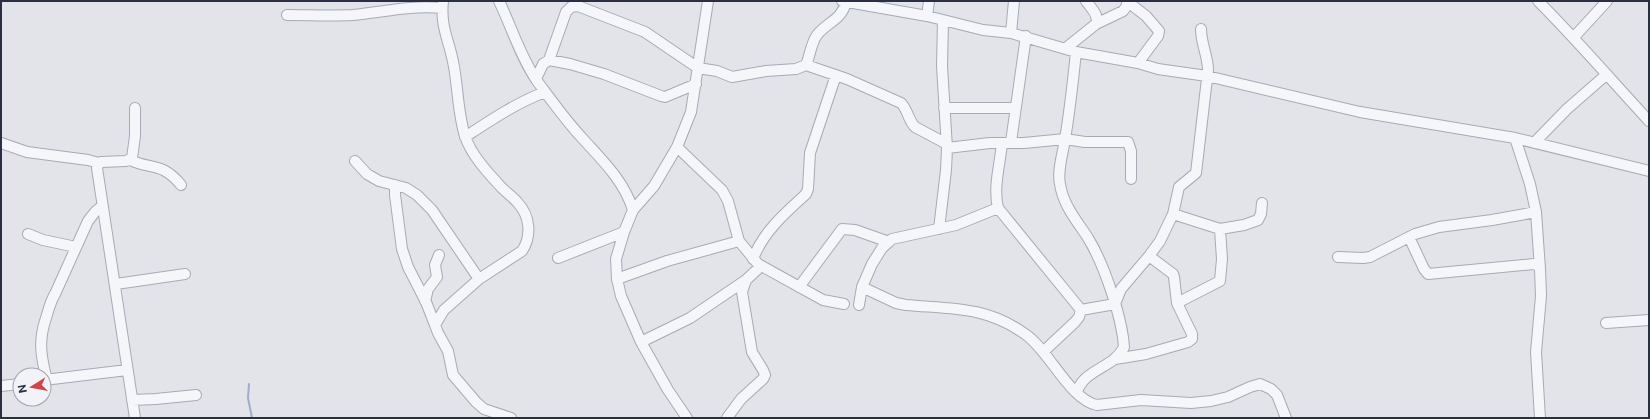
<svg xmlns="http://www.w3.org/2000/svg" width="1650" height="419" viewBox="0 0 1650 419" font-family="'Public Sans',sans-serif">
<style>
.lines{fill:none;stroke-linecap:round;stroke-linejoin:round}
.stream{stroke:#9dadcb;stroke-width:2}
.minor-casing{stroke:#a7aab5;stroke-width:12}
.minor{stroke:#f5f6f9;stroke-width:10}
</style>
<rect width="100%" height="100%" fill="#e2e4ea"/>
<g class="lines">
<!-- stream -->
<path class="stream" d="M 249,384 L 248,398 L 252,418"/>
<!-- minor casing -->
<g class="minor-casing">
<path id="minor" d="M 443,1 C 440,29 450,41 454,67 C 458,89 458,114 465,136 C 471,155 489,174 502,188 C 507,193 513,197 518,203 C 530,216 532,236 522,251 L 479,279 L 444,310 L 435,325 L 438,333 L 448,351 L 453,375 L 476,402 L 484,409 L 511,418
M 499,1 C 512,28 520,56 537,81 C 552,101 566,121 583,139 C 603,161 624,181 633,210
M 842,1 L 927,16 L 983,30 L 1011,33 L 1076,52 L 1138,63 L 1158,69 L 1207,76 L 1360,112 L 1515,138 L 1649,171
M 1538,1 C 1577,40 1612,81 1649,121
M 1128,2 L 1146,16 L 1159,31 L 1158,36 L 1138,63
M 287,15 C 309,15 331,16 353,15 C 383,12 411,5 442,8
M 927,16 L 929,1
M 1096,24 L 1123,11 L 1126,7 L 1128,1
M 1011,33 L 1014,1
M 1574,37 L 1607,1
M 1066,48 L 1096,24 C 1100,16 1091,8 1086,1
M 1076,52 C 1073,81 1070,110 1065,139 C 1063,153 1057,171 1060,184 C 1063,205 1077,221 1088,238 C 1104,264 1122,317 1124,347 C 1114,368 1084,369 1077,392
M 549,60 L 566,12 L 571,7 L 578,6 L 645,32 L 698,68 L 717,71 L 732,77 L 766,71 L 796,69 L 806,65 C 810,56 811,43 817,35 C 827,22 842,20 846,2
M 806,65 L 847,79 L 901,103 C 908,110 908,120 915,127 L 947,144
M 536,79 L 543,64 L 549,60 L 570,64 L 604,74 L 661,96 L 665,97 L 696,84
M 944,108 L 1016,108
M 465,137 C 491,120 516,103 545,92
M 1515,138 L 1530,184 L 1536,212 L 1540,269
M 1011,142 L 1026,36
M 1,143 L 27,152 L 88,160 L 99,163
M 1002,143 C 1000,165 993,187 998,208 L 1081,310 L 1079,317 L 1075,322 L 1043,352
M 1534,143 L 1567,109 L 1606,75
M 677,147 L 722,190 L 728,201 L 739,241 L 758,264 L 823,300 L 844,304
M 947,148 L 990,143 L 1024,143 L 1065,139 L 1085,142 L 1128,142 L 1131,151 L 1131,179
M 130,160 C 152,170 162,162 181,185
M 355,161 L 367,174 L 379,181 L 406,188 L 417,195 L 432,210 L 479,279
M 395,185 L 395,195 L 402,249 L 408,267 L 426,302 L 435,325
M 1173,214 L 1220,229 L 1244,225 L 1258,220 L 1261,214 L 1262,203
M 939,229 L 946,170 L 947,148 L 942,66 L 943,21
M 28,234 L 43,240 L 76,247
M 1409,237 L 1424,269 L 1428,274 L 1534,264 L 1538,266 L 1540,269 L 1541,296 L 1536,352 L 1540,418
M 1338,257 L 1363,258 L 1370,257 L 1415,234 L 1439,227 L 1492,220 L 1536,212
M 558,258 L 624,232
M 753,259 C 763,232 785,213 806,194 L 808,189 L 810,153 L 836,75
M 617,279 L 667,261 L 739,241
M 116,284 L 185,274
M 799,287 L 842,229 L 855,230 L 889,242
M 862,287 L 896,303 L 906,305 C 951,309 986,306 1025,334 C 1049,350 1069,399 1097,405 L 1141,400 L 1191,403 L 1211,401 L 1228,397 L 1250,387 L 1260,384 L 1271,389 L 1277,395 L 1286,418
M 425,301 L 428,289 L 437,277 L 435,265 L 439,255
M 1177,303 L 1220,281 L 1222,259 L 1220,229
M 859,305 L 862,287 L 872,264 L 882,248 L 892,239 L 956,225 L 998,208
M 1081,310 L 1115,304 L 1121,289 L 1149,256 L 1160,241 L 1173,214 L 1179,187 L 1196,173 L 1208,70 C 1208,56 1201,44 1201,29
M 1606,323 L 1649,320
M 641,342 L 690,318 L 746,280
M 1115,359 L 1146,354 L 1188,342 L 1192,339 L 1192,334 L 1177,303 L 1174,277 L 1173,274 L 1149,256
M 44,380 L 127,370
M 47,380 C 41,357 38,341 46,318 C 49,309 50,302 55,294 L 88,221 L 95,212 L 102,206
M 1,386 L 20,384
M 132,400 L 156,399 L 196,395
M 135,418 L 97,168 L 99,163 L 101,162 L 126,161 L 132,158 L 135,136 L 135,108
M 687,418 L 668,390 L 641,342 L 621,296 L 617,279 L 616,259 L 624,232 L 633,210 L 654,186 L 677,147 L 691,112 L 708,1
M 727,418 L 741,399 L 763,379 L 765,375 L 763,370 L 752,352 L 742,292 L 746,280 L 761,266"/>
</g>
<!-- minor -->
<use href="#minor" class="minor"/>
</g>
<!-- border -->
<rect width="1650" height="419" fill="none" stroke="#2a2f43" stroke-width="4"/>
<!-- north arrow -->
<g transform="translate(32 387) rotate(259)"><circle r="19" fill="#f2f3f8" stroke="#a2a5b0"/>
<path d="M0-3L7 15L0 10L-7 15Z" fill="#d04648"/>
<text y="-6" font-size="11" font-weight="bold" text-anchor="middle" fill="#2a2f43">N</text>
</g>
</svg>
